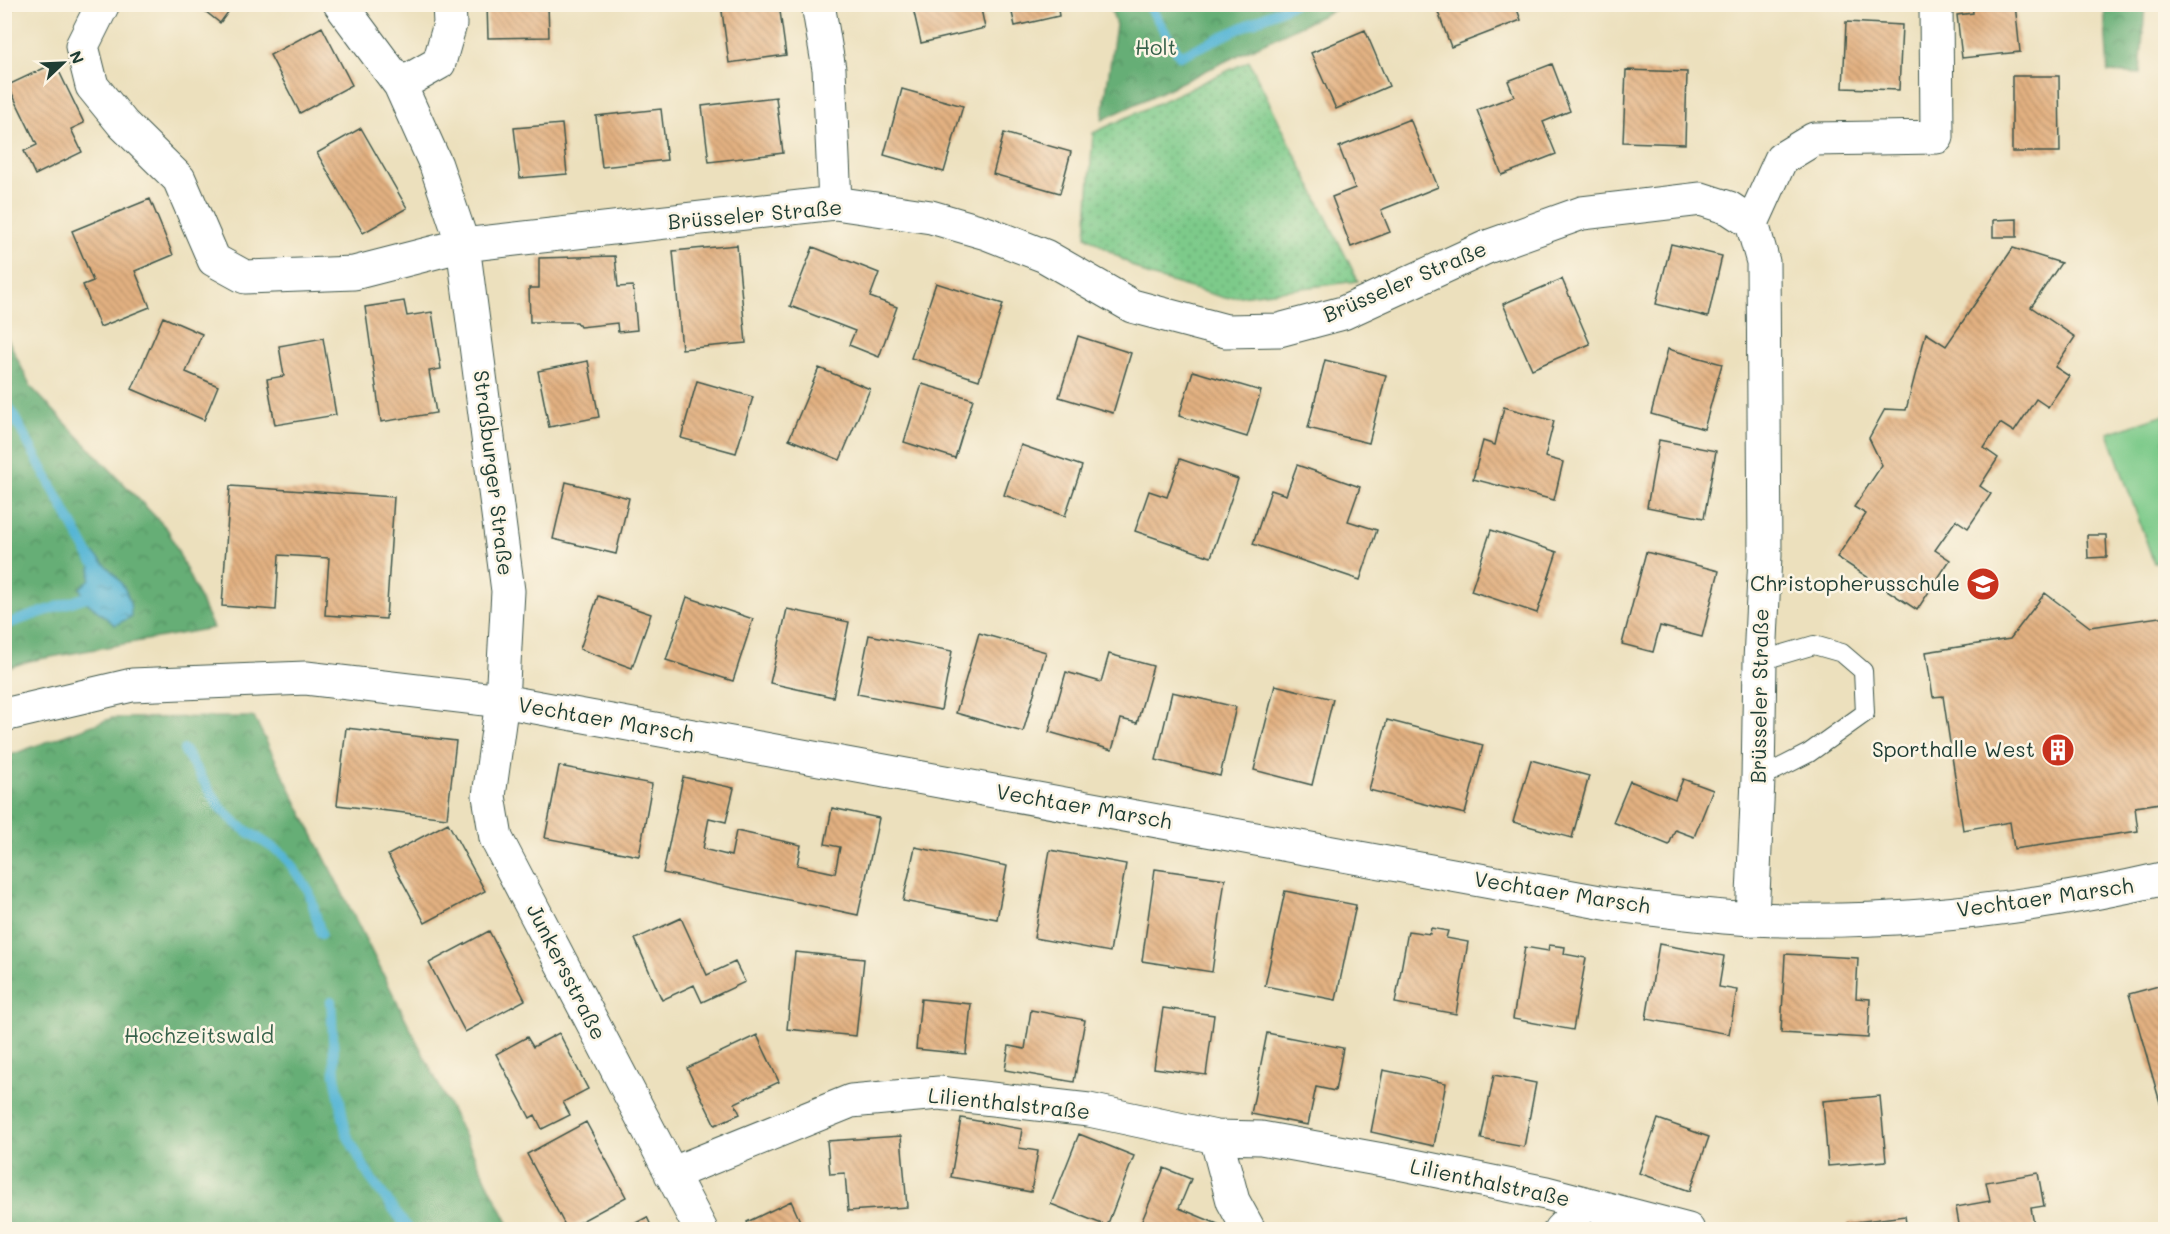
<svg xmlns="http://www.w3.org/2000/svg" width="2170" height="1234" viewBox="0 0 2170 1234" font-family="Mali,sans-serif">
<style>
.grass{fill:#7dca8a;stroke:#4e845f;stroke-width:1.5}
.forest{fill:url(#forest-crowns);stroke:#427655;stroke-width:1.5}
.park{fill:url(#park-dots);stroke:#4e845f;stroke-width:1.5}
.water{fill:url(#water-ripples);stroke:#3a7a84;stroke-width:1.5}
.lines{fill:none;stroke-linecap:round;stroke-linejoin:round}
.stream{stroke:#56b6d5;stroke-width:10}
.building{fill:url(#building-back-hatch)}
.lane-casing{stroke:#3e5549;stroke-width:20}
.street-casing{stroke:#3e5549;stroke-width:35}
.secondary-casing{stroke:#3e5549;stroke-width:35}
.lane{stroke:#fff;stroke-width:18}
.street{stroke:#fff;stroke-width:33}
.secondary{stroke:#fff;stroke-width:33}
.labels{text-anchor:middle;stroke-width:5;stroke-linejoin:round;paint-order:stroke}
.park-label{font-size:21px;fill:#36604a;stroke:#fcf5e5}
.street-label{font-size:21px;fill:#1f3d34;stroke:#fcf5e5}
.poi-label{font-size:21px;fill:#1f3d34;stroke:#fcf5e5;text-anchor:end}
</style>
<defs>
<pattern id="forest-crowns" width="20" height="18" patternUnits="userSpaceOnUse" patternTransform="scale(1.5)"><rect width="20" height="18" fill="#66ae76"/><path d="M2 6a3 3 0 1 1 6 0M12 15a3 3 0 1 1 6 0" fill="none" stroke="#538f62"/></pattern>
<pattern id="park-dots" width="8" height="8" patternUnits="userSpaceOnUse" patternTransform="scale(1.5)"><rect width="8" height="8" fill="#7dca8a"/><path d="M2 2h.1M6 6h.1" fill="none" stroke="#66a572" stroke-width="1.8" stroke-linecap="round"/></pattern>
<pattern id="water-ripples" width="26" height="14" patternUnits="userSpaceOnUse" patternTransform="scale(1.5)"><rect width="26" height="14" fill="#56b6d5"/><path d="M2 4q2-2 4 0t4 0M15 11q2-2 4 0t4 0" fill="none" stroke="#4795ae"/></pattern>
<pattern id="building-back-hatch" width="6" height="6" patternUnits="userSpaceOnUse" patternTransform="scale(1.5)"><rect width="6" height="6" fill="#e3b181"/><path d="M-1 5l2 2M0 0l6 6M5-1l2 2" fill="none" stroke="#b7916a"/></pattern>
</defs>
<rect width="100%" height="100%" fill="#fcf5e5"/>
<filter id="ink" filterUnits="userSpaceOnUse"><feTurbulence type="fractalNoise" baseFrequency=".0167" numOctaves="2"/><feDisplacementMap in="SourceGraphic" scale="12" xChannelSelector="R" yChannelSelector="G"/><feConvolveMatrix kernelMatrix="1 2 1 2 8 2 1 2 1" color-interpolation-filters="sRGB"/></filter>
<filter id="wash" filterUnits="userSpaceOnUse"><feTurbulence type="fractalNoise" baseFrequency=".008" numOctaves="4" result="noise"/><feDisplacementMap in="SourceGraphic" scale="24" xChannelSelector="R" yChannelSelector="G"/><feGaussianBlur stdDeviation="1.35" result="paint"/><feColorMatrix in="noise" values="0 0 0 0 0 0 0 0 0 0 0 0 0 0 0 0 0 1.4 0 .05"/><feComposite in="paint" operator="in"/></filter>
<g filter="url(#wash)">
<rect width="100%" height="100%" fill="#ece0bd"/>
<!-- grass -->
<path class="grass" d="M 2165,414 L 2165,559 L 2154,563 L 2108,433 Z"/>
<!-- forest -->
<path class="forest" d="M 1110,5 L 1110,4 L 1344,5 L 1102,120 L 1116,25 Z
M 2104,5 L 2145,5 L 2140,74 L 2108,72 Z
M 4,331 L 31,387 L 168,530 L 213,628 L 29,661 L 5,669 Z
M 254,717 L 511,1229 L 5,1229 L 5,757 L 112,718 Z"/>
<!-- park -->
<path class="park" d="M 1249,61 L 1358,281 L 1225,298 L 1147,275 L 1086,236 L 1093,133 Z"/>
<!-- water -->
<path class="water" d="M 86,549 L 89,549 C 109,569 133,586 131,617 L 115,625 L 84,600 L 80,588 L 90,579 L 91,564 Z"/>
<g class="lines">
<!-- stream -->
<path class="stream" d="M 1148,4 L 1180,56 L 1293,4
M 4,398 L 92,561
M 4,625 L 95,594
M 184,750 L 220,807 L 238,825 L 284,855 L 309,891 L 321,934
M 331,1001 L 335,1075 L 346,1133 L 369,1176 L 409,1230"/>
</g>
<g id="blocks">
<!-- building -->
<path class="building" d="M 4,4 L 22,4 L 4,13 Z
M 196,4 L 234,4 L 220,23 Z
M 487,4 L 548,4 L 549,37 L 488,38 Z
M 721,4 L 779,4 L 786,55 L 729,63 Z
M 912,4 L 980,4 L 985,28 L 921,43 Z
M 1010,4 L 1057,4 L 1059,16 L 1015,26 Z
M 1435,4 L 1515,4 L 1521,20 L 1451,47 Z
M 1864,4 L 1895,4 L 1894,9 L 1864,6 Z
M 1972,4 L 2015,4 L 2020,52 L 1962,58 L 1957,15 L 1973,13 Z
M 1846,22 L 1902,25 L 1899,90 L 1843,88 Z
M 322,27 L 352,85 L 300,113 L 270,55 Z
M 1365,30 L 1389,86 L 1336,109 L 1311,53 Z
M 55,63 L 84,123 L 71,129 L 82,152 L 35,175 L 24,151 L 37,145 L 8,85 Z
M 1552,64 L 1570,111 L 1543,122 L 1556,154 L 1502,175 L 1477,110 L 1514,96 L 1508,81 Z
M 1626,70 L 1687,72 L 1685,144 L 1623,142 Z
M 2012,76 L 2059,76 L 2060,152 L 2012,152 Z
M 902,89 L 963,106 L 944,172 L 884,155 Z
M 776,97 L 783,153 L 709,162 L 702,106 Z
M 661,109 L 667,160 L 602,167 L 596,116 Z
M 1410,119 L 1438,187 L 1381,210 L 1390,232 L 1351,247 L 1332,197 L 1355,188 L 1339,147 Z
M 562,124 L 567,174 L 520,178 L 514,128 Z
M 361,128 L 407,208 L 363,233 L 317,153 Z
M 1004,133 L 1071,152 L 1060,193 L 993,174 Z
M 150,199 L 173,255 L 135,271 L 150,307 L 100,327 L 83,285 L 93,281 L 72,231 Z
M 2017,219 L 2017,237 L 1993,237 L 1993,220 Z
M 1671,244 L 1722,256 L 1708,317 L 1656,304 Z
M 737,245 L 746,343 L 682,349 L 673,251 Z
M 813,247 L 879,273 L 870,297 L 897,307 L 879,357 L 849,345 L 855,331 L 790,306 Z
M 2013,248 L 2061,263 L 2031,307 L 2075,337 L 2055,367 L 2069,376 L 2048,407 L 2036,399 L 2014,432 L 2000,423 L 1984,448 L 1998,458 L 1980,486 L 1991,494 L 1968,528 L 1956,520 L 1935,550 L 1950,560 L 1917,610 L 1837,557 L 1866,514 L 1854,507 L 1882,465 L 1869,438 L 1885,409 L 1906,410 L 1926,333 L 1946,346 Z
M 615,256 L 618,287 L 633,286 L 637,330 L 618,332 L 617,323 L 580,327 L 577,322 L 530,322 L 529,288 L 539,288 L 539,258 Z
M 1562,279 L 1590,344 L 1532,369 L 1503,304 Z
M 936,283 L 1003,304 L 979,380 L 911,358 Z
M 404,301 L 407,316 L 432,312 L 441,369 L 429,371 L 436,413 L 381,422 L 365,307 Z
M 163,317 L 202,334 L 186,372 L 218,386 L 204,420 L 132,389 Z
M 1078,336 L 1131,353 L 1113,413 L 1059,397 Z
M 323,338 L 336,415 L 275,425 L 267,379 L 284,376 L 279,346 Z
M 1668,349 L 1722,364 L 1704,429 L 1651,414 Z
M 1325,360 L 1386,375 L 1369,443 L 1308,428 Z
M 588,361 L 599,417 L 549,427 L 538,371 Z
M 819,368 L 870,389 L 840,460 L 789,439 Z
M 1193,371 L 1261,391 L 1247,437 L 1179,416 Z
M 697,381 L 753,397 L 736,453 L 681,438 Z
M 922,384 L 973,399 L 955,458 L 904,442 Z
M 1504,407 L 1554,421 L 1545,457 L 1563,462 L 1554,500 L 1473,479 L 1483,441 L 1495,445 Z
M 1659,440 L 1716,451 L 1704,518 L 1647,507 Z
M 1021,445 L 1082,466 L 1065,516 L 1004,495 Z
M 1180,459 L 1238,479 L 1211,557 L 1135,531 L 1149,491 L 1167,497 Z
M 1297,465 L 1360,487 L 1348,521 L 1377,530 L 1360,580 L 1253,544 L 1271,490 L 1286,495 Z
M 566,482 L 629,498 L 616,554 L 553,539 Z
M 230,486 L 394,497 L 386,619 L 325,615 L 329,558 L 279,555 L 276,610 L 222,606 Z
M 1491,530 L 1557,552 L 1537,613 L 1471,591 Z
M 2087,535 L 2106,535 L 2107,557 L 2088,558 Z
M 1646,552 L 1719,571 L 1702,637 L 1660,626 L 1653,652 L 1622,644 Z
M 2045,593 L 2090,627 L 2166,616 L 2166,802 L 2135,807 L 2138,831 L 2014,849 L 2010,822 L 1963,830 L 1943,696 L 1933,697 L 1926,652 L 2010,639 Z
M 598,596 L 651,614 L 632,668 L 580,649 Z
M 687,597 L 753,619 L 733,681 L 666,660 Z
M 787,609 L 849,622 L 833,697 L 770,683 Z
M 979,633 L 1046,652 L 1023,732 L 956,713 Z
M 869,635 L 952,651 L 941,710 L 857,694 Z
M 1109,654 L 1153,666 L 1137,723 L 1121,719 L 1112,750 L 1049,732 L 1066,672 L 1101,682 Z
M 1275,685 L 1333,699 L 1312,785 L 1254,770 Z
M 1172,692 L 1236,707 L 1220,776 L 1156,760 Z
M 1387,720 L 1483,745 L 1465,814 L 1369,790 Z
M 346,728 L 456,741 L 447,818 L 337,805 Z
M 1531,760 L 1589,776 L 1572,838 L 1513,822 Z
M 559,766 L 652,784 L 639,856 L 545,838 Z
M 683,777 L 734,788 L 726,822 L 709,818 L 703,849 L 731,856 L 736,831 L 801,845 L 797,865 L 835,873 L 840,847 L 825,844 L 832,808 L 879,818 L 858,915 L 663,873 Z
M 1683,779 L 1713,790 L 1694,837 L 1675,830 L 1669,845 L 1613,822 L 1630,781 L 1675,799 Z
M 448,823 L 485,891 L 425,923 L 388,855 Z
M 915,847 L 1007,866 L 997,919 L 903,901 Z
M 1050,850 L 1126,864 L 1110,952 L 1034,938 Z
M 1155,869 L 1225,879 L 1212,972 L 1142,961 Z
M 1285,891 L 1356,905 L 1336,1000 L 1265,986 Z
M 681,918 L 707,975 L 735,962 L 745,982 L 702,1002 L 694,985 L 662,1000 L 635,939 Z
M 1431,928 L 1448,931 L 1446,938 L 1468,942 L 1456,1014 L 1395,1003 L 1408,931 L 1430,934 Z
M 489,931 L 525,1000 L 465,1032 L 429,963 Z
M 1659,944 L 1724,956 L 1719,987 L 1737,990 L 1729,1034 L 1646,1019 Z
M 1549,945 L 1565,947 L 1564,954 L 1586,958 L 1573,1030 L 1513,1019 L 1525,947 L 1548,951 Z
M 795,952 L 864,959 L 856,1036 L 787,1029 Z
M 1785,954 L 1858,958 L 1856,998 L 1870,999 L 1868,1038 L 1781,1033 Z
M 2166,984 L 2166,1120 L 2165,1120 L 2129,994 Z
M 921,999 L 971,1004 L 966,1054 L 916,1049 Z
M 1163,1008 L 1214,1015 L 1206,1075 L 1154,1068 Z
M 1031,1010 L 1085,1020 L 1074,1082 L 1005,1070 L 1009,1046 L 1025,1049 Z
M 559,1033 L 588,1089 L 563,1102 L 570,1115 L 542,1129 L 535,1115 L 530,1118 L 496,1054 L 527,1037 L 533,1047 Z
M 1267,1033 L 1343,1048 L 1335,1091 L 1316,1087 L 1308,1125 L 1251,1114 Z
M 757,1035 L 779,1082 L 735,1103 L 740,1114 L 715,1125 L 687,1068 Z
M 1383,1070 L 1446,1083 L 1434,1146 L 1371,1132 Z
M 1494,1075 L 1536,1083 L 1524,1147 L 1481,1139 Z
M 1880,1096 L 1886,1161 L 1828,1166 L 1823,1101 Z
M 961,1118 L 1022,1129 L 1019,1148 L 1038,1151 L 1031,1192 L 951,1177 Z
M 1658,1119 L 1709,1137 L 1690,1191 L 1639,1173 Z
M 586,1122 L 626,1197 L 567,1229 L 527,1154 Z
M 1079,1134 L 1134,1156 L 1107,1226 L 1051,1204 Z
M 901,1136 L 907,1207 L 848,1211 L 845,1173 L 830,1174 L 827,1141 Z
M 1164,1168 L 1191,1179 L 1179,1208 L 1220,1225 L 1218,1230 L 1158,1230 L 1141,1223 Z
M 2038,1173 L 2044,1206 L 2031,1208 L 2035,1230 L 1960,1230 L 1956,1207 L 1990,1201 L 1986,1182 Z
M 791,1201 L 804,1230 L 750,1230 L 747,1222 Z
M 1905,1216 L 1907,1230 L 1849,1230 L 1848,1223 Z
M 647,1217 L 653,1230 L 623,1230 Z"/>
</g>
</g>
<g filter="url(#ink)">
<use href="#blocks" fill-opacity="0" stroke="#3e5549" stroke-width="1.5"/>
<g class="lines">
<!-- lane casing -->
<g class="lane-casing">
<path id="lane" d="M 1758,779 L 1809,753 L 1865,713 L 1863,671 L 1842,653 L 1814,645 L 1760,661"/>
</g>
<!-- street casing -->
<g class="street-casing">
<path id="street" d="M 103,4 L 82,46 L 92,86 L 123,124 L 179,179 L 214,260 L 245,277 L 354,273 L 463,245 L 835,203 L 931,217 L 986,233 L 1045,256 L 1132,306 L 1226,331 L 1279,330 L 1343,313 L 1487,247 L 1582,213 L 1701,199 L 1729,208 L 1752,223
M 340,4 L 400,85 L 436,165 L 463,245 L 508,591 L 502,701 L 489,796 L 496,838 L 701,1230
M 818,4 L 829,69 L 835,203
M 400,85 L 439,63 L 450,24 L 449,4
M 1752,919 L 1758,779 L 1760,661 L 1765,555 L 1763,262 L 1752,223 L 1781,159 L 1814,139 L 1937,137 L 1936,4
M 1216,1137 L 1233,1201 L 1249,1230
M 671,1174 L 851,1101 L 939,1093 L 1089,1110 L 1216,1137 L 1261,1138 L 1399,1163 L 1546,1193 L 1688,1230
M 1560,1230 L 1586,1204"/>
</g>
<!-- secondary casing -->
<g class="secondary-casing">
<path id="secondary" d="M 4,715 L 132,685 L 306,678 L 502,701 L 1616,905 C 1662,910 1707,917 1753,919 C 1890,925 2032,909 2166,878"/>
</g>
<!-- lane -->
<use href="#lane" class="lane"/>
<!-- street -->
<use href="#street" class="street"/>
<!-- secondary -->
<use href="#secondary" class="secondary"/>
</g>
</g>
<!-- icons -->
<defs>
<g id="school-disc" transform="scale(1.725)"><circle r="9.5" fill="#c8321e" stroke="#fcf5e5"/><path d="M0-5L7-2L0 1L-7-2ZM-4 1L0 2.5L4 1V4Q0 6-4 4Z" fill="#fff"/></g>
<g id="building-disc" transform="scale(1.725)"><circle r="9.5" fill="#c8321e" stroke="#fcf5e5"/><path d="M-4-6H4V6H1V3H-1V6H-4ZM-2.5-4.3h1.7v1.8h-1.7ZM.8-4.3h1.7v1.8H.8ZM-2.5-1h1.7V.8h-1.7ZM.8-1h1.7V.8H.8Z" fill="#fff"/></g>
</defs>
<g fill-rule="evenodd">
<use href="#school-disc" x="1983" y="584"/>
<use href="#building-disc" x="2058" y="750"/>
</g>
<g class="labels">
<!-- park labels -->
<g class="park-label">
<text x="1156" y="55">Holt</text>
<text x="199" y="1043">Hochzeitswald</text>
</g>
<!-- street labels -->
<g class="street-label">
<text transform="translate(755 215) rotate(-5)" y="7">Brüsseler Straße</text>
<text transform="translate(1405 282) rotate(-23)" y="7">Brüsseler Straße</text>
<text transform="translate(493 473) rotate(83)" y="7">Straßburger Straße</text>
<text transform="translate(1760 696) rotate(-89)" y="7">Brüsseler Straße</text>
<text transform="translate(606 720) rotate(10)" y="7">Vechtaer Marsch</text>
<text transform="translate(1084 807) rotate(10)" y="7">Vechtaer Marsch</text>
<text transform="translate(1562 893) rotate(9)" y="7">Vechtaer Marsch</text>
<text transform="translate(2045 898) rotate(-8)" y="7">Vechtaer Marsch</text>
<text transform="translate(566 972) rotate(63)" y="7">Junkersstraße</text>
<text transform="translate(1009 1104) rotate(6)" y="7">Lilienthalstraße</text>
<text transform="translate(1490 1183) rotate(12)" y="7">Lilienthalstraße</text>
</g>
<!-- poi labels -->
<g class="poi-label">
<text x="1960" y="591">Christopherusschule</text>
<text x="2035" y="757">Sporthalle West</text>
</g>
</g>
<!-- margin -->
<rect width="2170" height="1234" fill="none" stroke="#fcf5e5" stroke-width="24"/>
<!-- north arrow -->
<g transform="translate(63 63) rotate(67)" stroke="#fcf5e5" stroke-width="4.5" paint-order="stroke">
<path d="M0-4.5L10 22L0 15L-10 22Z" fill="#1f3d34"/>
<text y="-9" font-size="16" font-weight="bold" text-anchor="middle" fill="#1f3d34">N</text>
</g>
</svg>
